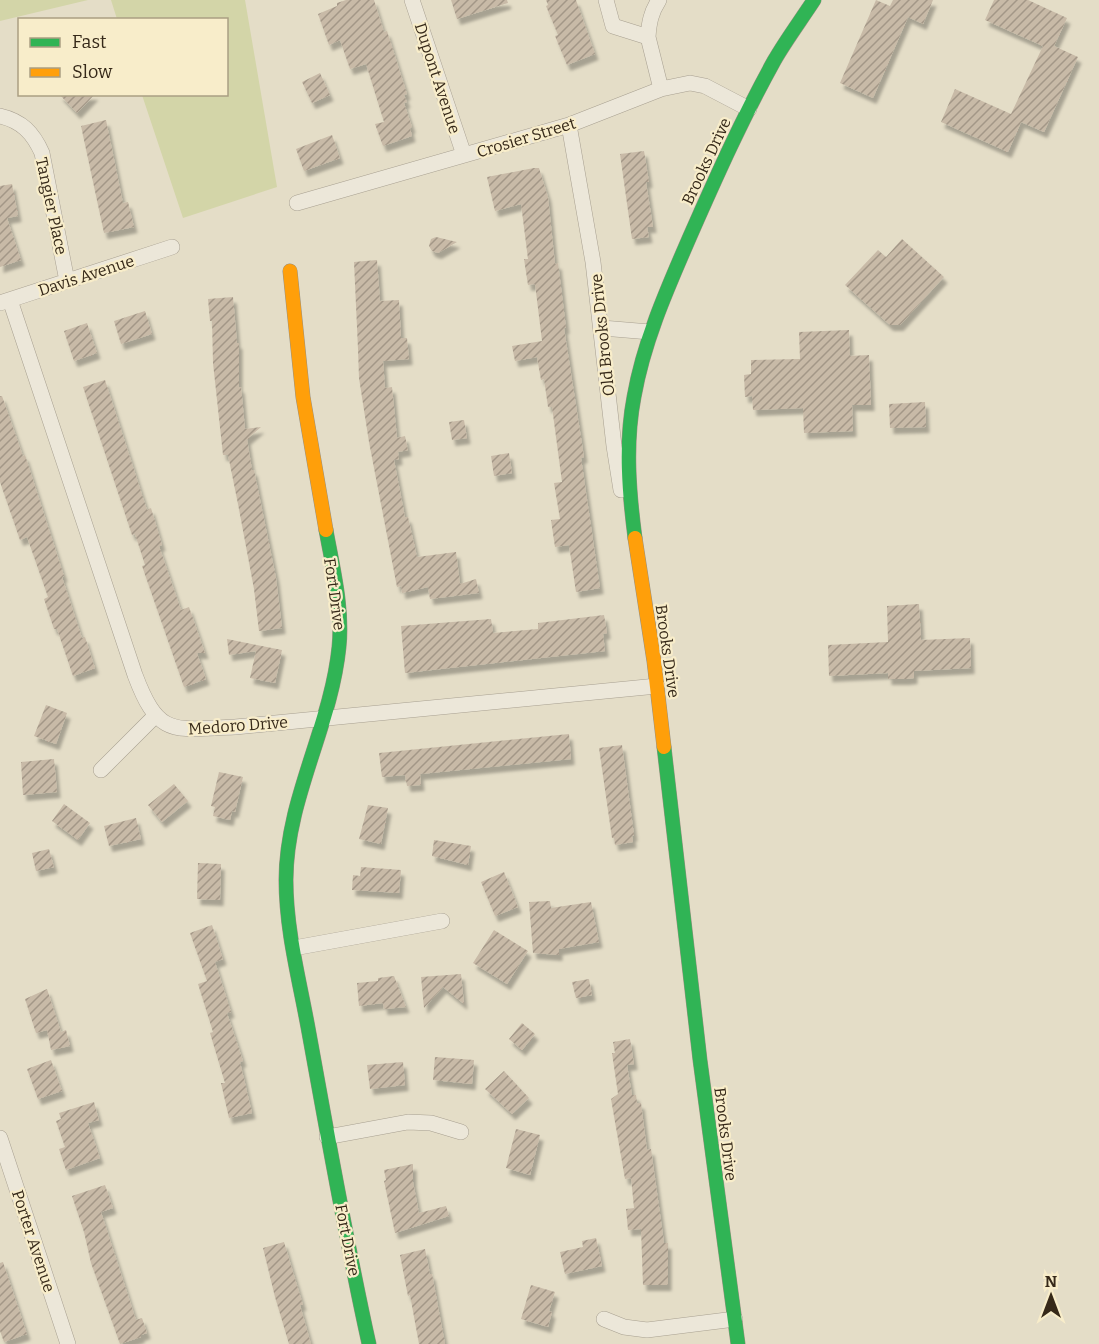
<svg xmlns="http://www.w3.org/2000/svg" width="1099" height="1344" viewBox="0 0 1099 1344" font-family="Bitter,serif">
<style>
.green{fill:#d3d5a8}
.building{fill:url(#building-hatch);filter:url(#shadow)}
.lines{fill:none;stroke-linecap:round;stroke-linejoin:round}
.street-casing{stroke:#a8a091;stroke-width:16}
.fast-casing{stroke:#989081;stroke-width:15}
.slow-casing{stroke:#989081;stroke-width:15}
.street{stroke:#ece7d9;stroke-width:15}
.fast{stroke:#30b455;stroke-width:14}
.slow{stroke:#ff9f0a;stroke-width:14}
.labels{text-anchor:middle;stroke-width:4.5;stroke-linejoin:round;paint-order:stroke}
.street-label{font-size:16px;fill:#362919;stroke:#f8edca}
</style>
<defs>
<pattern id="building-hatch" width="6" height="6" patternUnits="userSpaceOnUse" patternTransform="scale(1.5)"><rect width="6" height="6" fill="#c8baa7"/><path d="M-1 1l2-2M0 6l6-6M5 7l2-2" fill="none" stroke="#a39787"/></pattern>
<filter id="shadow"><feDropShadow dx="3.5" dy="6" stdDeviation="1.5" flood-color="#0004"/></filter>
</defs>
<rect width="100%" height="100%" fill="#e4ddc7"/>
<!-- green -->
<path class="green" d="M 0,0 L 88,0 L 0,21 Z
M 111,0 L 245,0 L 277,187 L 183,218 L 142,95 L 226,94 L 226,20 L 117,19 Z"/>
<!-- building -->
<path class="building" d="M 346,0 L 374,0 L 384,32 L 387,31 L 407,94 L 404,95 L 407,102 L 404,103 L 412,127 L 410,128 L 412,136 L 383,146 L 375,124 L 384,122 L 366,64 L 350,69 L 340,40 L 329,45 L 318,14 L 337,6 L 337,3 Z
M 451,0 L 507,0 L 508,3 L 457,19 Z
M 546,0 L 576,0 L 595,54 L 567,65 L 555,36 L 558,35 L 546,6 L 548,5 Z
M 876,0 L 890,6 L 893,0 L 933,0 L 923,24 L 908,17 L 873,98 L 840,83 Z
M 994,0 L 1028,0 L 1067,18 L 1054,46 L 1078,57 L 1044,132 L 1021,122 L 1008,152 L 941,122 L 955,89 L 1011,114 L 1043,46 L 985,20 Z
M 320,73 L 330,95 L 312,103 L 302,82 Z
M 59,94 L 95,94 L 77,113 Z
M 106,120 L 123,203 L 128,202 L 134,227 L 104,233 L 81,126 Z
M 332,135 L 340,158 L 304,171 L 296,149 Z
M 644,151 L 649,182 L 646,182 L 653,227 L 647,227 L 649,237 L 632,239 L 620,154 Z
M 534,168 L 539,168 L 548,197 L 555,264 L 558,263 L 566,328 L 564,328 L 584,457 L 581,458 L 600,588 L 576,592 L 569,545 L 555,547 L 551,520 L 560,519 L 554,483 L 562,482 L 552,407 L 548,407 L 544,379 L 541,380 L 537,357 L 515,361 L 512,346 L 542,341 L 535,284 L 528,285 L 524,259 L 528,259 L 521,204 L 495,211 L 487,177 Z
M 12,184 L 18,216 L 7,218 L 21,260 L 0,267 L 0,186 Z
M 436,237 L 457,242 L 438,253 L 432,251 L 429,246 L 431,239 Z
M 902,239 L 944,277 L 900,325 L 890,325 L 845,285 L 878,250 L 886,257 Z
M 377,260 L 380,301 L 399,300 L 401,338 L 407,338 L 409,359 L 383,361 L 385,388 L 392,387 L 397,438 L 405,436 L 408,450 L 398,452 L 399,459 L 394,460 L 405,517 L 408,517 L 417,557 L 456,552 L 460,584 L 476,579 L 479,593 L 430,599 L 428,587 L 402,593 L 401,586 L 397,587 L 369,442 L 359,378 L 358,349 L 354,262 Z
M 233,297 L 237,343 L 239,343 L 239,387 L 241,387 L 245,429 L 261,427 L 247,439 L 252,470 L 254,470 L 276,578 L 282,628 L 259,631 L 254,589 L 238,504 L 228,455 L 223,455 L 213,363 L 212,321 L 210,321 L 208,299 Z
M 145,311 L 152,334 L 121,344 L 114,321 Z
M 87,323 L 97,353 L 74,361 L 64,331 Z
M 849,330 L 850,356 L 869,355 L 871,405 L 852,405 L 853,431 L 804,433 L 803,408 L 753,410 L 752,396 L 745,397 L 744,375 L 751,374 L 751,360 L 800,359 L 799,332 Z
M 105,380 L 147,510 L 151,508 L 162,545 L 159,546 L 181,610 L 189,607 L 205,653 L 197,653 L 206,679 L 184,687 L 142,566 L 145,565 L 135,534 L 132,535 L 83,387 Z
M 0,396 L 2,396 L 23,456 L 25,455 L 64,576 L 62,577 L 82,638 L 85,637 L 95,668 L 73,676 L 57,629 L 54,629 L 44,599 L 48,597 L 27,537 L 20,540 L 0,482 Z
M 925,402 L 926,427 L 890,428 L 889,404 Z
M 464,420 L 467,438 L 452,440 L 449,422 Z
M 509,453 L 512,473 L 494,476 L 491,456 Z
M 919,604 L 921,640 L 970,638 L 971,668 L 914,671 L 914,678 L 906,679 L 888,679 L 888,673 L 829,676 L 828,645 L 888,642 L 887,606 Z
M 604,615 L 607,633 L 603,634 L 605,651 L 405,673 L 401,626 L 491,619 L 493,633 L 538,629 L 538,623 Z
M 227,639 L 282,650 L 275,683 L 250,678 L 256,651 L 229,655 Z
M 46,705 L 67,713 L 56,744 L 34,736 Z
M 569,734 L 571,759 L 420,774 L 421,785 L 407,786 L 405,775 L 382,777 L 379,753 Z
M 622,745 L 634,835 L 632,836 L 633,842 L 615,845 L 614,838 L 612,838 L 599,748 Z
M 54,759 L 57,792 L 23,795 L 21,762 Z
M 219,772 L 243,777 L 235,812 L 232,811 L 230,820 L 213,816 L 215,807 L 211,806 Z
M 174,784 L 188,801 L 162,822 L 148,805 Z
M 64,804 L 90,823 L 78,840 L 52,821 Z
M 368,805 L 388,808 L 381,844 L 359,839 Z
M 136,818 L 141,839 L 109,846 L 104,826 Z
M 434,840 L 471,846 L 468,865 L 432,856 Z
M 49,849 L 54,867 L 36,871 L 32,853 Z
M 198,863 L 221,864 L 220,900 L 197,899 Z
M 361,867 L 401,870 L 399,893 L 352,890 L 353,875 L 360,876 Z
M 504,872 L 518,907 L 495,916 L 481,882 Z
M 550,901 L 551,908 L 591,902 L 599,942 L 559,949 L 559,955 L 533,953 L 529,902 Z
M 212,925 L 223,959 L 215,962 L 231,1012 L 227,1013 L 243,1061 L 240,1062 L 252,1113 L 229,1118 L 221,1083 L 225,1083 L 210,1033 L 213,1032 L 198,984 L 207,981 L 190,933 Z
M 494,930 L 528,951 L 507,984 L 473,963 Z
M 461,974 L 464,1004 L 443,987 L 424,1008 L 421,977 Z
M 394,976 L 406,1007 L 384,1009 L 383,1003 L 359,1006 L 357,983 L 378,981 L 378,978 Z
M 589,979 L 592,995 L 576,998 L 572,982 Z
M 47,989 L 61,1032 L 66,1030 L 70,1046 L 51,1050 L 47,1030 L 36,1033 L 25,999 Z
M 522,1023 L 535,1034 L 522,1050 L 509,1039 Z
M 630,1039 L 634,1064 L 627,1065 L 632,1095 L 636,1095 L 637,1103 L 641,1103 L 647,1150 L 651,1149 L 664,1243 L 668,1243 L 668,1285 L 643,1285 L 641,1229 L 628,1230 L 626,1209 L 634,1208 L 631,1178 L 625,1179 L 611,1099 L 618,1094 L 612,1053 L 615,1053 L 613,1042 Z
M 435,1057 L 474,1060 L 472,1084 L 433,1080 Z
M 51,1060 L 62,1091 L 38,1099 L 27,1069 Z
M 403,1062 L 405,1085 L 370,1089 L 367,1065 Z
M 504,1071 L 529,1098 L 512,1114 L 485,1089 Z
M 94,1102 L 99,1120 L 88,1123 L 100,1158 L 66,1170 L 59,1149 L 65,1147 L 56,1121 L 61,1119 L 59,1113 Z
M 516,1129 L 540,1135 L 530,1175 L 506,1168 Z
M 413,1164 L 413,1182 L 419,1213 L 446,1206 L 449,1216 L 395,1233 L 384,1181 L 386,1180 L 384,1170 Z
M 105,1185 L 113,1208 L 101,1212 L 136,1320 L 142,1318 L 147,1333 L 141,1335 L 141,1337 L 120,1344 L 91,1263 L 84,1232 L 72,1196 Z
M 596,1238 L 602,1266 L 565,1274 L 560,1252 L 583,1247 L 582,1241 Z
M 284,1242 L 303,1305 L 300,1305 L 311,1344 L 289,1344 L 275,1297 L 263,1248 Z
M 425,1249 L 430,1274 L 432,1274 L 445,1344 L 419,1344 L 410,1295 L 408,1296 L 400,1255 Z
M 3,1262 L 27,1334 L 4,1342 L 0,1331 L 0,1263 Z
M 531,1285 L 555,1292 L 549,1311 L 552,1312 L 548,1327 L 521,1319 Z"/>
<g class="lines">
<!-- street casing -->
<g class="street-casing">
<path id="street" d="M 412,0 L 464,155
M 606,0 L 613,26 L 648,37 L 661,89
M 648,37 C 649,23 651,12 659,0
M 0,116 C 22,121 33,133 42,153 L 67,281
M 569,125 L 593,262 L 614,446 L 621,490
M 297,203 L 569,125 L 661,89 L 690,83 L 705,86 L 749,109
M 10,300 L 135,675 C 159,739 174,729 235,727 L 657,686
M 0,303 L 172,247
M 602,328 L 650,332
M 101,770 L 155,716
M 294,948 L 442,921
M 327,1137 L 408,1122 L 431,1123 L 461,1132
M 0,1138 L 68,1344
M 604,1319 L 624,1327 L 647,1330 L 735,1319"/>
</g>
<!-- fast casing -->
<g class="fast-casing">
<path id="fast" d="M 326,530 C 333,569 343,608 339,647 C 331,727 286,799 286,880 C 286,932 300,982 309,1033 C 328,1137 346,1241 369,1344
M 635,538 C 629,492 625,444 634,397 C 644,340 668,287 691,234 C 717,175 743,117 774,61 C 786,40 801,20 814,0
M 664,747 L 700,1060 L 738,1344"/>
</g>
<!-- slow casing -->
<g class="slow-casing">
<path id="slow" d="M 290,271 L 303,397 L 326,530
M 635,538 L 654,661 L 664,747"/>
</g>
<!-- street -->
<use href="#street" class="street"/>
<!-- fast -->
<use href="#fast" class="fast"/>
<!-- slow -->
<use href="#slow" class="slow"/>
</g>
<g class="labels">
<!-- street labels -->
<g class="street-label">
<text transform="translate(438 78) rotate(72)" y="6">Dupont Avenue</text>
<text transform="translate(526 137) rotate(-17)" y="6">Crosier Street</text>
<text transform="translate(706 161) rotate(-65)" y="6">Brooks Drive</text>
<text transform="translate(52 206) rotate(78)" y="6">Tangier Place</text>
<text transform="translate(86 275) rotate(-18)" y="6">Davis Avenue</text>
<text transform="translate(602 335) rotate(-96)" y="6">Old Brooks Drive</text>
<text transform="translate(335 594) rotate(82)" y="6">Fort Drive</text>
<text transform="translate(668 651) rotate(82)" y="6">Brooks Drive</text>
<text transform="translate(238 725) rotate(-4)" y="6">Medoro Drive</text>
<text transform="translate(726 1134) rotate(83)" y="6">Brooks Drive</text>
<text transform="translate(348 1240) rotate(79)" y="6">Fort Drive</text>
<text transform="translate(34 1241) rotate(72)" y="6">Porter Avenue</text>
</g>
</g>
<!-- legend -->
<rect x="18" y="18" width="210" height="78" fill="#f8edca" stroke="#aa9f83" stroke-width="1.5"/>
<rect x="30" y="38" width="30" height="9" fill="#30b455" stroke="#aa9f83" stroke-width="1.5"/>
<text x="72" y="48" font-size="18" fill="#362919">Fast</text>
<rect x="30" y="68" width="30" height="9" fill="#ff9f0a" stroke="#aa9f83" stroke-width="1.5"/>
<text x="72" y="78" font-size="18" fill="#362919">Slow</text>
<!-- north arrow -->
<g transform="translate(1051 1296)" stroke="#f8edca" stroke-width="4.5" paint-order="stroke">
<path d="M0-4.5L10 22L0 15L-10 22Z" fill="#362919"/>
<text y="-9" font-size="16" font-weight="bold" text-anchor="middle" fill="#362919">N</text>
</g>
</svg>
